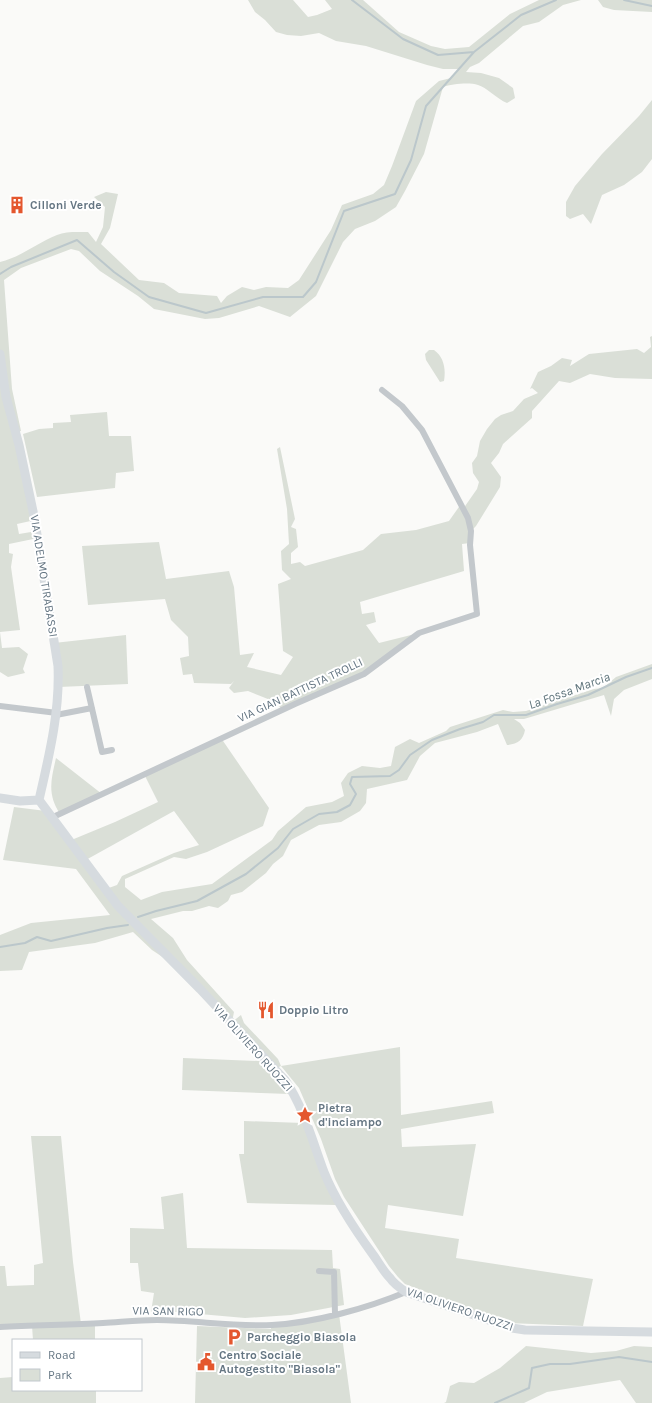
<svg xmlns="http://www.w3.org/2000/svg" width="652" height="1403" viewBox="0 0 652 1403" font-family="Karla,sans-serif">
<style>
.green{fill:#dadfd7;fill-rule:evenodd}
.lines{fill:none;stroke-linecap:round;stroke-linejoin:round}
.stream{stroke:#bbc7cb;stroke-width:2}
.street{stroke:#c3c8cc;stroke-width:6}
.secondary{stroke:#d6dbdf;stroke-width:9}
.labels{text-anchor:middle;stroke-width:4;stroke-linejoin:round;paint-order:stroke}
.poi-label{font-size:12px;font-weight:bold;fill:#657683;stroke:#fff;text-anchor:start}
.street-label{font-size:12px;fill:#657683;stroke:#fff}
.water-label{font-size:13px;font-style:italic;fill:#60757c;stroke:#fff}
</style>
<rect width="100%" height="100%" fill="#fafaf8"/>
<!-- green -->
<path class="green" d="M 248,0 L 293,0 L 308,17 L 317,15 L 332,9 L 325,0 L 363,0 L 399,32 L 431,46 L 445,49 L 469,47 L 510,14 L 539,0 L 581,0 L 563,5 L 539,22 L 523,26 L 479,63 L 470,67 L 466,72 L 481,73 L 499,78 L 513,88 L 515,98 L 507,103 C 497,99 486,87 478,85 C 469,82 452,84 443,87 L 424,154 L 405,191 L 396,207 L 375,221 L 355,229 L 343,242 L 316,296 L 290,317 L 259,306 L 219,318 L 205,319 L 154,309 L 138,296 L 100,271 L 79,251 L 71,249 L 21,268 L 4,280 L 12,389 L 21,431 L 16,432 L 35,520 L 17,524 L 19,534 L 37,531 L 38,538 L 9,544 L 9,553 L 13,554 L 11,567 L 20,630 L 0,632 L 2,648 L 19,647 L 28,654 L 23,669 L 25,673 L 8,677 L 0,672 L 0,262 C 21,257 37,243 57,235 C 66,231 78,232 88,232 L 96,242 L 103,227 L 105,207 L 94,197 L 106,192 L 118,194 L 110,228 L 101,244 L 139,280 L 164,283 L 179,293 L 217,296 L 221,303 L 227,296 L 242,287 L 254,290 L 266,287 L 288,288 L 299,280 L 331,230 L 342,205 L 373,194 L 384,185 L 392,166 L 416,101 L 439,81 L 451,78 L 459,69 L 443,69 L 427,65 L 366,46 L 336,41 L 319,33 L 301,36 L 287,35 L 276,32 L 265,20 L 255,12 Z
M 598,0 L 652,0 L 652,12 L 614,10 L 603,7 Z
M 652,100 L 652,159 L 642,172 L 624,185 L 602,195 L 591,224 L 583,214 L 570,219 L 566,216 L 566,202 L 575,186 L 602,154 L 639,116 Z
M 652,336 L 652,379 L 615,378 L 590,374 L 570,383 L 559,381 L 532,411 L 532,418 L 503,444 L 499,453 L 491,463 L 501,477 L 500,487 L 476,526 L 471,531 L 470,543 L 462,544 L 464,571 L 360,602 L 362,614 L 374,612 L 376,622 L 366,625 L 379,643 L 419,633 L 364,674 L 281,710 L 278,703 L 248,691 L 234,693 L 229,688 L 234,681 L 231,684 L 194,683 L 192,674 L 183,675 L 180,658 L 189,656 L 188,637 L 171,620 L 165,599 L 88,605 L 82,546 L 159,542 L 166,579 L 229,571 L 234,587 L 240,655 L 254,653 L 247,667 L 281,675 L 293,657 L 283,651 L 278,584 L 291,579 L 282,570 L 281,551 L 289,544 L 287,509 L 277,449 L 280,447 L 295,519 L 291,527 L 296,529 L 298,547 L 291,553 L 291,564 L 300,562 L 305,566 L 363,550 L 381,534 L 416,530 L 449,521 L 461,504 L 463,509 L 477,489 L 479,482 L 473,473 L 472,463 L 477,456 L 480,441 L 487,429 L 495,419 L 501,415 L 513,411 L 524,399 L 538,393 L 532,388 L 530,389 L 538,372 L 551,366 L 562,358 L 572,360 L 570,366 L 589,354 L 637,349 L 644,353 L 651,347 L 650,337 Z
M 429,350 L 434,350 C 444,357 446,369 444,381 L 440,382 L 426,360 L 425,354 Z
M 107,412 L 109,436 L 131,436 L 134,471 L 116,473 L 115,488 L 37,497 L 23,434 L 39,429 L 53,428 L 53,423 L 71,422 L 70,415 Z
M 126,635 L 128,684 L 59,687 L 54,643 Z
M 652,664 L 652,679 L 624,690 L 614,699 L 611,716 L 604,695 L 524,719 L 514,719 L 520,723 L 525,730 C 523,740 518,744 507,745 L 498,724 L 477,732 L 435,743 L 420,756 L 407,780 L 367,789 L 366,803 L 360,811 L 341,822 L 319,825 L 291,840 L 283,856 L 273,864 L 266,873 L 242,892 L 231,895 L 228,901 L 218,908 L 209,906 L 192,911 L 183,911 L 151,919 L 173,938 L 187,960 L 234,1012 L 232,1022 L 241,1015 L 244,1023 L 278,1059 L 281,1066 L 400,1047 L 401,1115 L 492,1101 L 494,1113 L 401,1129 L 402,1147 L 476,1144 L 463,1216 L 388,1205 L 385,1228 L 459,1239 L 456,1258 L 593,1279 L 583,1326 L 507,1323 L 405,1284 L 398,1277 L 389,1266 L 344,1197 L 335,1179 L 321,1139 L 299,1088 L 281,1066 L 274,1069 L 176,966 L 152,950 L 133,932 L 95,943 L 29,952 L 22,970 L 0,971 L 0,935 L 31,923 L 110,915 L 76,869 L 3,860 L 14,807 L 46,811 L 69,841 L 115,822 L 158,802 L 144,774 L 221,738 L 269,808 L 263,826 L 207,852 L 186,859 L 174,857 L 125,879 L 125,887 L 141,900 L 162,892 L 212,884 L 272,840 L 278,831 L 306,807 L 332,802 L 344,796 L 341,783 L 348,773 L 362,766 L 380,768 L 391,766 L 395,747 L 410,739 L 419,743 L 446,731 L 450,727 L 503,710 L 513,712 L 526,711 L 594,689 L 603,688 L 616,677 ZM 174,811 L 199,845 L 174,853 L 122,876 L 117,885 L 106,889 L 84,861 Z
M 56,758 L 102,794 L 60,814 C 47,794 51,780 56,758 Z
M 183,1058 L 259,1061 C 271,1070 281,1081 289,1094 L 182,1090 Z
M 244,1121 L 303,1123 L 336,1205 L 247,1203 L 239,1154 L 244,1154 Z
M 31,1136 L 61,1136 L 73,1262 L 81,1324 L 95,1323 L 95,1340 L 33,1340 L 32,1326 L 0,1326 L 0,1266 L 5,1266 L 7,1286 L 34,1285 L 34,1265 L 43,1263 Z
M 183,1193 L 187,1248 L 332,1250 L 333,1268 L 340,1269 L 344,1305 L 291,1315 L 245,1318 L 177,1312 L 151,1312 L 154,1293 L 141,1291 L 138,1263 L 130,1263 L 130,1228 L 164,1229 L 161,1197 Z
M 339,1314 L 351,1403 L 195,1403 L 197,1326 L 271,1329 L 271,1325 Z
M 526,1346 L 591,1353 L 616,1351 L 634,1346 L 652,1347 L 652,1403 L 636,1403 L 620,1380 L 547,1392 L 524,1403 L 444,1403 L 446,1402 L 450,1386 L 459,1382 L 474,1383 L 500,1368 Z
M 13,1377 L 13,1390 L 96,1390 L 96,1403 L 0,1403 L 0,1378 Z"/>
<g class="lines">
<!-- stream -->
<path class="stream" d="M 352,0 L 403,39 L 438,55 L 474,52 L 521,15 L 556,0
M 624,0 L 652,6
M 0,274 L 11,267 L 77,240 L 114,272 L 149,297 L 206,313 L 263,297 L 303,297 L 316,282 L 344,211 L 395,194 L 411,160 L 426,106 L 474,52
M 138,917 L 156,911 L 197,901 L 246,874 L 278,848 L 293,829 L 319,814 L 337,812 L 350,805 L 356,794 L 350,784 L 352,777 L 390,776 L 399,770 L 410,755 L 432,740 L 460,729 L 483,722 L 494,715 L 526,715 L 557,704 L 588,695 L 626,677 L 652,668
M 0,947 L 25,943 L 37,937 L 51,941 L 107,928 L 128,925
M 495,1403 L 529,1388 L 532,1368 L 550,1364 L 570,1364 L 619,1357 L 652,1362"/>
<!-- street -->
<path class="street" d="M 87,687 L 102,752 L 112,750
M 0,706 L 57,713
M 56,715 L 92,708
M 51,818 L 295,704 L 364,674 L 419,633 L 477,614 L 470,545 L 471,531 L 468,518 L 422,430 L 402,406 L 382,390
M 319,1271 L 334,1272 L 335,1314
M 0,1327 C 34,1325 69,1325 103,1323 C 121,1322 139,1320 157,1320 C 195,1320 233,1327 272,1325 C 314,1323 368,1308 406,1292"/>
<!-- secondary -->
<path class="secondary" d="M 0,354 L 6,397 L 19,445 L 34,516 L 58,666 C 60,712 49,756 39,800
M 0,798 L 20,801 L 39,800
M 39,800 L 118,906 L 200,989 L 285,1080 C 304,1108 312,1140 324,1172 C 336,1202 355,1230 374,1256 C 379,1263 384,1272 390,1278 C 394,1284 400,1288 406,1292 L 512,1328 L 525,1330 L 652,1332"/>
</g>
<!-- icons -->
<defs>
<g id="building-bare" transform="scale(1.38)"><path d="M-4-6H4V6H1V3H-1V6H-4ZM-2.5-4.3h1.7v1.8h-1.7ZM.8-4.3h1.7v1.8H.8ZM-2.5-1h1.7V.8h-1.7ZM.8-1h1.7V.8H.8Z" fill="#e4572e" stroke="#fff" stroke-width="2.5" paint-order="stroke"/></g>
<g id="restaurant-bare" transform="scale(1.38)"><path d="M-5-6h1v4h1v-4h1v4h1v-4h1v5L-1.5 .5V6h-2V.5L-5-1ZM5-6V6H3V1.5H1.5Q1.5-4 5-6Z" fill="#e4572e" stroke="#fff" stroke-width="2.5" paint-order="stroke"/></g>
<g id="sight-bare" transform="scale(1.38)"><path d="M0-6L1.8-2.2L6-1.7L2.9 1.2L3.7 5.4L0 3.3L-3.7 5.4L-2.9 1.2L-6-1.7L-1.8-2.2Z" fill="#e4572e" stroke="#fff" stroke-width="2.5" paint-order="stroke"/></g>
<g id="parking-bare" transform="scale(1.38)"><path d="M-3.5-5.5H1a3.5 3.5 0 0 1 0 7H-1V5.5H-3.5ZM-1-3.4V-.6H.8a1.4 1.4 0 0 0 0-2.8Z" fill="#e4572e" stroke="#fff" stroke-width="2.5" paint-order="stroke"/></g>
<g id="civic-bare" transform="scale(1.38)"><path d="M-.6-6.5H3V-4.5H.6V-3L4-1V1h2V6H-6V1h2V-1L-.6-3ZM-1.2 2.5V6h2.4V2.5Z" fill="#e4572e" stroke="#fff" stroke-width="2.5" paint-order="stroke"/></g>
</defs>
<g fill-rule="evenodd">
<use href="#building-bare" x="17" y="205"/>
<use href="#restaurant-bare" x="266" y="1010"/>
<use href="#sight-bare" x="305" y="1115"/>
<use href="#parking-bare" x="234" y="1337"/>
<use href="#civic-bare" x="206" y="1362"/>
</g>
<g class="labels">
<!-- poi labels -->
<g class="poi-label">
<text x="30" y="209">Cilloni Verde</text>
<text x="279" y="1014">Doppio Litro</text>
<text x="318" y="1112">Pietra<tspan x="318" dy="14">d'inciampo</tspan></text>
<text x="247" y="1341">Parcheggio Biasola</text>
<text x="219" y="1359">Centro Sociale<tspan x="219" dy="14">Autogestito "Biasola"</tspan></text>
</g>
<!-- street labels -->
<g class="street-label">
<text transform="translate(44 576) rotate(81)" y="4">VIA ADELMO TIRABASSI</text>
<text transform="translate(300 690) rotate(-25)" y="4">VIA GIAN BATTISTA TROLLI</text>
<text transform="translate(253 1048) rotate(48)" y="4">VIA OLIVIERO RUOZZI</text>
<text transform="translate(460 1309) rotate(19)" y="4">VIA OLIVIERO RUOZZI</text>
<text transform="translate(168 1311) rotate(1)" y="4">VIA SAN RIGO</text>
</g>
<!-- water labels -->
<g class="water-label">
<text transform="translate(569 690) rotate(-20)" y="5">La Fossa Marcia</text>
</g>
</g>
<!-- legend -->
<rect x="12" y="1339" width="130" height="52" fill="#ffffff" stroke="#c1c8cd"/>
<rect x="20" y="1352" width="20" height="6" fill="#d6dbdf" stroke="#c1c8cd"/>
<text x="48" y="1359" font-size="12" fill="#657683">Road</text>
<rect x="20" y="1369" width="20" height="12" fill="#dadfd7" stroke="#c1c8cd"/>
<text x="48" y="1379" font-size="12" fill="#657683">Park</text>
</svg>
